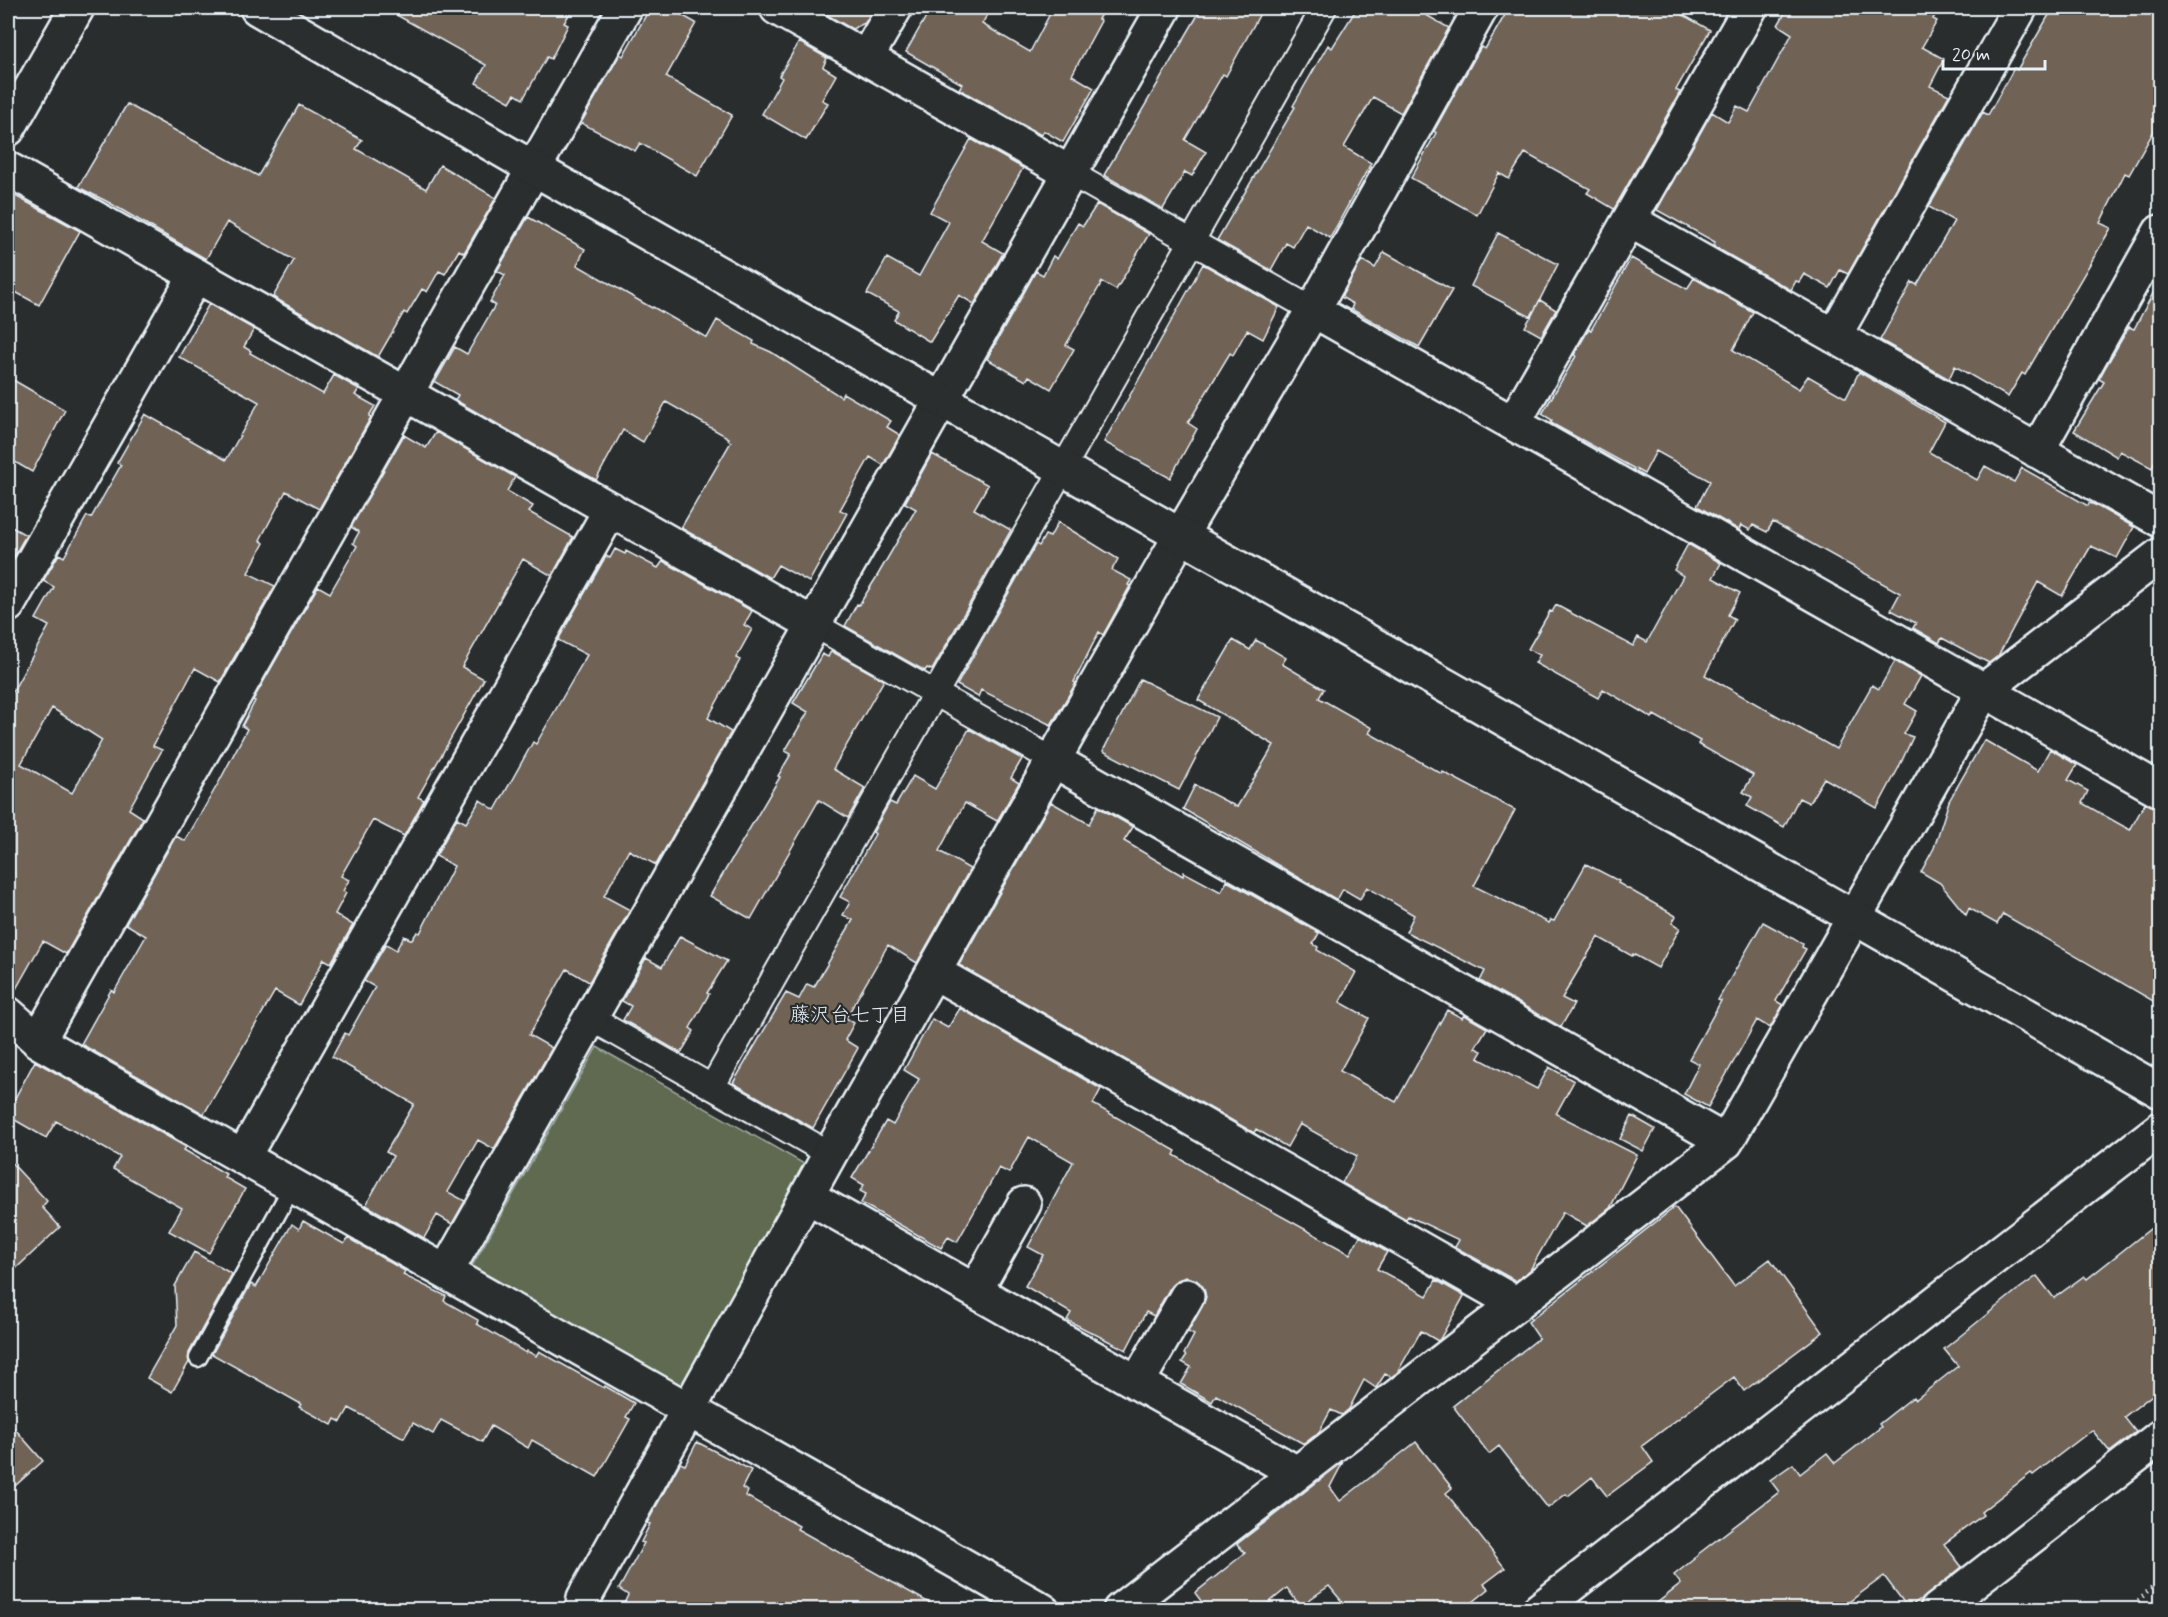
<svg xmlns="http://www.w3.org/2000/svg" width="2168" height="1617" viewBox="0 0 2168 1617" font-family="Mynerve,'Klee One',sans-serif">
<style>
.green{fill:#5e6a51;stroke:#a3aea4;stroke-width:1.5}
.building{fill:#706357;stroke:#e8f1f8;stroke-width:1.5;fill-rule:evenodd}
.lines{fill:none;stroke-linecap:round;stroke-linejoin:round}
.service-casing{stroke:#e8f1f8;stroke-width:21}
.pedestrian-casing{stroke:#e8f1f8;stroke-width:28}
.minor-casing{stroke:#e8f1f8;stroke-width:38}
.tertiary-casing{stroke:#e8f1f8;stroke-width:38}
.path{stroke:#e8f1f8;stroke-width:4;stroke-dasharray:1.5 4.5;stroke-linecap:butt}
.service{stroke:#2a2d2e;stroke-width:16}
.pedestrian{stroke:#2a2d2e;stroke-width:24}
.minor{stroke:#2a2d2e;stroke-width:33}
.tertiary{stroke:#2a2d2e;stroke-width:33}
.labels{text-anchor:middle;stroke-width:4.5;stroke-linejoin:round;paint-order:stroke}
.neighbourhood-label{font-size:20px;fill:#e8f1f8;stroke:#2a2d2e}
</style>
<rect width="100%" height="100%" fill="#2a2d2e"/>
<filter id="ink" filterUnits="userSpaceOnUse"><feTurbulence type="fractalNoise" baseFrequency=".0167" numOctaves="2"/><feDisplacementMap in="SourceGraphic" scale="12" xChannelSelector="R" yChannelSelector="G"/><feConvolveMatrix kernelMatrix="1 2 1 2 8 2 1 2 1" color-interpolation-filters="sRGB"/></filter>
<g filter="url(#ink)">
<!-- green -->
<path class="green" d="M 597,1047 L 806,1165 L 681,1385 L 471,1268 Z"/>
<!-- building -->
<path class="building" d="M 384,8 L 573,8 L 564,23 L 568,25 L 551,59 L 547,57 L 523,99 L 515,94 L 510,102 L 476,83 L 486,65 Z
M 650,8 L 669,8 L 696,23 L 666,77 L 732,115 L 697,176 L 640,143 L 635,151 L 581,123 L 620,54 L 623,56 Z
M 819,8 L 874,8 L 865,23 L 852,29 L 818,10 Z
M 931,8 L 991,8 L 982,24 L 1030,52 L 1053,8 L 1105,8 L 1098,19 L 1101,21 L 1072,75 L 1094,88 L 1063,142 L 1044,131 L 1041,135 L 959,89 L 962,84 L 906,52 Z
M 1202,8 L 1263,8 L 1226,76 L 1223,74 L 1185,140 L 1206,152 L 1192,176 L 1185,172 L 1163,209 L 1104,175 Z
M 1357,8 L 1414,8 L 1449,28 L 1401,113 L 1373,97 L 1344,147 L 1371,163 L 1330,238 L 1306,224 L 1293,247 L 1286,243 L 1271,270 L 1217,240 L 1295,107 L 1293,106 L 1328,45 L 1332,48 Z
M 1509,8 L 1671,8 L 1710,30 L 1676,90 L 1680,92 L 1614,209 L 1587,193 L 1590,189 L 1525,153 L 1509,179 L 1499,173 L 1477,215 L 1411,178 L 1436,133 L 1434,131 L 1481,47 L 1485,49 Z
M 1788,8 L 1939,8 L 1933,19 L 1937,21 L 1922,47 L 1944,59 L 1930,86 L 1949,95 L 1848,274 L 1840,270 L 1830,288 L 1804,274 L 1799,282 L 1796,281 L 1791,290 L 1713,246 L 1715,242 L 1657,210 L 1712,112 L 1728,122 L 1737,106 L 1749,112 L 1792,34 L 1778,25 Z
M 2053,8 L 2160,8 L 2160,120 L 2129,175 L 2125,173 L 2100,223 L 2111,228 L 2025,375 L 2022,373 L 2008,397 L 1955,366 L 1949,379 L 1880,340 L 1912,282 L 1917,285 L 1954,221 L 1929,207 L 1983,112 L 1988,115 L 2014,68 L 2017,70 Z
M 799,42 L 827,58 L 823,67 L 836,75 L 822,100 L 828,103 L 806,140 L 762,114 L 782,78 L 779,76 Z
M 127,104 L 258,176 L 299,105 L 362,140 L 356,149 L 426,189 L 440,165 L 496,198 L 464,253 L 459,250 L 445,274 L 439,271 L 427,292 L 422,289 L 407,314 L 404,312 L 378,357 L 273,297 L 294,260 L 227,222 L 206,259 L 108,202 L 78,187 Z
M 971,139 L 1023,168 L 982,241 L 1003,253 L 974,304 L 959,295 L 930,342 L 894,320 L 899,311 L 867,294 L 887,258 L 919,276 L 949,222 L 930,212 Z
M 8,192 L 80,231 L 39,305 L 8,288 Z
M 1097,204 L 1149,234 L 1116,290 L 1102,282 L 1066,345 L 1074,349 L 1051,389 L 1029,376 L 1026,381 L 987,359 L 1036,271 L 1043,275 L 1053,256 L 1057,259 L 1078,223 L 1083,226 Z
M 528,217 L 585,249 L 577,265 L 652,308 L 653,307 L 707,338 L 717,320 L 754,341 L 753,344 L 771,352 L 841,397 L 843,393 L 891,421 L 887,427 L 900,435 L 883,465 L 870,457 L 840,510 L 847,513 L 809,582 L 778,565 L 770,578 L 681,528 L 731,442 L 728,440 L 729,438 L 666,402 L 643,442 L 623,430 L 596,480 L 455,400 L 458,395 L 435,382 L 455,347 L 467,354 L 495,305 L 490,302 L 505,275 L 497,271 Z
M 1498,233 L 1558,264 L 1531,317 L 1471,286 Z
M 1384,252 L 1452,290 L 1419,347 L 1351,309 L 1353,304 L 1341,297 L 1362,260 L 1375,268 Z
M 1631,258 L 1687,289 L 1694,278 L 1753,312 L 1733,350 L 1799,389 L 1808,376 L 1846,398 L 1859,372 L 1945,422 L 1929,452 L 1977,480 L 1985,466 L 2014,482 L 2022,468 L 2088,506 L 2089,503 L 2095,505 L 2134,527 L 2117,558 L 2091,546 L 2062,596 L 2038,582 L 1998,656 L 1989,663 L 1942,638 L 1939,643 L 1913,628 L 1916,623 L 1891,610 L 1900,593 L 1773,522 L 1767,532 L 1753,525 L 1750,530 L 1741,525 L 1739,530 L 1697,506 L 1710,481 L 1656,451 L 1644,474 L 1551,423 L 1552,420 L 1542,414 L 1576,356 L 1574,355 L 1589,329 L 1591,330 Z
M 1203,264 L 1279,307 L 1263,339 L 1247,330 L 1233,355 L 1230,353 L 1188,423 L 1197,429 L 1170,478 L 1104,442 Z
M 2160,280 L 2160,450 L 2152,468 L 2120,451 L 2117,457 L 2074,431 L 2104,382 L 2099,379 L 2106,366 L 2129,327 L 2134,329 Z
M 1540,300 L 1556,310 L 1541,336 L 1525,327 Z
M 209,304 L 254,329 L 244,347 L 251,351 L 250,353 L 323,394 L 334,375 L 359,389 L 355,395 L 375,406 L 369,416 L 371,417 L 319,509 L 286,491 L 260,540 L 264,543 L 248,573 L 275,586 L 220,682 L 195,668 L 153,746 L 162,750 L 129,809 L 143,818 L 66,954 L 43,941 L 12,996 L 8,996 L 8,700 L 49,626 L 36,619 L 54,587 L 43,581 L 59,554 L 64,557 L 87,516 L 91,518 L 121,465 L 117,463 L 145,414 L 226,460 L 259,402 L 179,357 ZM 52,708 L 102,740 L 72,793 L 21,764 Z
M 8,377 L 65,410 L 32,472 L 8,458 Z
M 436,432 L 515,477 L 507,491 L 533,506 L 529,512 L 573,537 L 552,576 L 523,559 L 462,667 L 484,679 L 418,797 L 424,800 L 404,836 L 373,820 L 341,876 L 349,880 L 343,891 L 346,893 L 335,914 L 353,925 L 331,963 L 324,959 L 299,1005 L 275,991 L 204,1114 L 81,1044 L 111,990 L 114,992 L 146,936 L 126,924 L 176,836 L 185,841 L 219,782 L 247,729 L 242,726 L 255,701 L 253,700 L 318,586 L 330,593 L 357,546 L 353,543 L 359,532 L 351,527 L 404,435 L 426,448 Z
M 932,454 L 988,485 L 974,509 L 1011,530 L 932,670 L 927,668 L 925,671 L 845,626 L 857,604 L 859,605 L 876,578 L 916,509 L 905,503 Z
M 1058,522 L 1118,559 L 1112,570 L 1131,580 L 1128,585 L 1130,586 L 1103,635 L 1099,632 L 1074,682 L 1076,683 L 1051,725 L 981,690 L 978,697 L 957,685 L 1036,544 L 1039,546 L 1045,535 L 1050,537 Z
M 8,525 L 26,535 L 10,563 L 8,561 Z
M 1688,544 L 1721,563 L 1713,578 L 1740,593 L 1728,615 L 1735,619 L 1705,675 L 1836,749 L 1872,685 L 1879,689 L 1895,661 L 1921,676 L 1905,704 L 1917,711 L 1904,734 L 1913,737 L 1898,769 L 1877,808 L 1824,778 L 1809,803 L 1799,798 L 1784,827 L 1747,806 L 1752,797 L 1743,792 L 1753,775 L 1698,744 L 1700,741 L 1654,715 L 1652,718 L 1603,689 L 1598,698 L 1535,663 L 1540,655 L 1528,649 L 1550,611 L 1552,612 L 1556,605 L 1633,646 L 1638,637 L 1647,642 L 1683,576 L 1674,570 Z
M 615,549 L 625,554 L 626,551 L 658,568 L 663,561 L 752,611 L 744,625 L 752,629 L 736,658 L 740,660 L 708,718 L 731,732 L 656,865 L 629,850 L 604,896 L 630,910 L 589,982 L 567,969 L 529,1035 L 552,1048 L 494,1149 L 478,1140 L 448,1192 L 465,1201 L 452,1224 L 437,1215 L 424,1238 L 366,1205 L 393,1156 L 386,1152 L 414,1104 L 332,1057 L 345,1033 L 348,1035 L 375,987 L 364,981 L 386,944 L 396,950 L 404,936 L 412,940 L 417,932 L 420,933 L 454,866 L 436,856 L 457,818 L 466,823 L 480,800 L 495,810 L 533,742 L 536,744 L 576,674 L 587,655 L 558,640 L 606,556 L 610,558 Z
M 1233,640 L 1250,650 L 1256,640 L 1286,658 L 1282,664 L 1324,689 L 1319,698 L 1372,728 L 1369,733 L 1442,774 L 1443,772 L 1515,810 L 1474,886 L 1549,923 L 1551,920 L 1554,921 L 1586,864 L 1619,881 L 1618,883 L 1676,916 L 1672,923 L 1680,928 L 1658,968 L 1633,954 L 1632,956 L 1598,937 L 1562,998 L 1574,1004 L 1561,1027 L 1480,981 L 1485,971 L 1406,932 L 1414,915 L 1367,887 L 1360,899 L 1343,889 L 1337,900 L 1183,809 L 1195,785 L 1237,807 L 1274,745 L 1198,700 Z
M 831,651 L 884,680 L 833,769 L 865,788 L 848,818 L 819,800 L 751,919 L 710,896 L 780,777 L 778,776 L 791,754 L 785,751 L 808,712 L 793,703 L 822,654 L 828,657 Z
M 1140,679 L 1217,717 L 1179,790 L 1103,751 Z
M 969,729 L 1022,759 L 1011,778 L 1019,783 L 997,821 L 965,803 L 939,851 L 970,869 L 917,963 L 888,945 L 846,1018 L 854,1023 L 845,1040 L 858,1048 L 813,1128 L 733,1083 L 786,993 L 799,999 L 807,984 L 814,987 L 853,920 L 843,915 L 850,902 L 840,897 L 875,834 L 873,832 L 890,802 L 896,805 L 913,776 L 935,789 Z
M 1984,740 L 2038,771 L 2050,749 L 2077,765 L 2068,780 L 2088,791 L 2082,803 L 2130,830 L 2145,803 L 2160,809 L 2160,1005 L 2003,914 L 1997,924 L 1969,908 L 1966,915 L 1940,883 L 1921,872 L 1934,848 L 1949,801 Z
M 1051,802 L 1089,824 L 1098,807 L 1133,827 L 1124,841 L 1183,876 L 1184,872 L 1221,892 L 1227,881 L 1319,933 L 1313,944 L 1318,947 L 1317,950 L 1356,972 L 1340,1002 L 1369,1018 L 1340,1071 L 1396,1102 L 1447,1010 L 1462,1018 L 1464,1015 L 1487,1028 L 1475,1048 L 1482,1051 L 1478,1058 L 1537,1089 L 1549,1067 L 1574,1081 L 1556,1114 L 1637,1155 L 1610,1208 L 1587,1226 L 1563,1212 L 1530,1270 L 1516,1281 L 1455,1247 L 1459,1240 L 1408,1216 L 1406,1219 L 1342,1183 L 1357,1156 L 1300,1124 L 1287,1147 L 1256,1129 L 1254,1133 L 959,965 Z
M 1763,922 L 1803,944 L 1802,947 L 1806,949 L 1776,1001 L 1783,1005 L 1770,1028 L 1757,1020 L 1708,1107 L 1684,1094 L 1699,1064 L 1689,1059 L 1721,1001 L 1718,1000 Z
M 680,936 L 727,961 L 707,993 L 709,994 L 690,1028 L 694,1031 L 681,1053 L 623,1020 L 631,1006 L 622,1001 L 646,958 L 662,967 Z
M 960,1008 L 1101,1089 L 1093,1104 L 1176,1151 L 1174,1155 L 1228,1187 L 1350,1254 L 1360,1236 L 1387,1252 L 1377,1269 L 1427,1296 L 1436,1280 L 1464,1296 L 1440,1339 L 1438,1341 L 1421,1331 L 1397,1373 L 1391,1377 L 1385,1374 L 1376,1388 L 1364,1380 L 1349,1409 L 1342,1415 L 1331,1410 L 1319,1432 L 1304,1444 L 1216,1395 L 1212,1402 L 1181,1384 L 1191,1367 L 1182,1362 L 1186,1356 L 1184,1354 L 1194,1335 L 1188,1332 L 1203,1305 L 1206,1297 L 1203,1287 L 1196,1280 L 1186,1277 L 1178,1280 L 1171,1286 L 1154,1316 L 1146,1312 L 1126,1350 L 1067,1320 L 1071,1313 L 1025,1286 L 1043,1255 L 1028,1247 L 1073,1162 L 1029,1137 L 1009,1173 L 999,1168 L 957,1242 L 948,1237 L 941,1248 L 861,1203 L 866,1194 L 860,1191 L 864,1185 L 852,1178 L 886,1121 L 893,1125 L 919,1079 L 904,1070 L 932,1019 L 948,1028 Z
M 35,1061 L 186,1147 L 184,1150 L 226,1174 L 224,1177 L 245,1189 L 209,1253 L 169,1231 L 182,1208 L 113,1169 L 120,1157 L 56,1121 L 46,1138 L 8,1116 L 8,1111 Z
M 1632,1116 L 1655,1129 L 1643,1151 L 1620,1139 Z
M 8,1159 L 47,1201 L 42,1207 L 60,1227 L 8,1276 Z
M 1675,1207 L 1734,1286 L 1770,1259 L 1823,1332 L 1744,1391 L 1734,1377 L 1642,1446 L 1653,1462 L 1607,1496 L 1592,1477 L 1568,1496 L 1566,1494 L 1548,1508 L 1499,1446 L 1489,1454 L 1453,1406 L 1539,1338 L 1528,1322 Z
M 303,1221 L 344,1244 L 348,1238 L 405,1271 L 403,1275 L 446,1296 L 444,1301 L 478,1320 L 477,1324 L 526,1353 L 527,1351 L 536,1356 L 539,1351 L 604,1388 L 605,1386 L 634,1403 L 626,1417 L 630,1419 L 597,1477 L 532,1440 L 528,1448 L 491,1426 L 482,1442 L 441,1420 L 433,1434 L 413,1423 L 404,1438 L 349,1408 L 341,1422 L 335,1419 L 332,1425 L 299,1407 L 301,1404 L 212,1354 L 251,1284 L 256,1287 L 292,1224 L 299,1229 Z
M 2160,1221 L 2160,1389 L 2124,1417 L 2136,1432 L 2110,1452 L 2092,1430 L 2033,1475 L 2031,1473 L 1981,1512 L 1983,1515 L 1944,1544 L 1962,1567 L 1922,1600 L 1919,1600 L 1908,1608 L 1884,1576 L 1838,1610 L 1648,1610 L 1681,1584 L 1674,1575 L 1694,1559 L 1693,1558 L 1779,1492 L 1770,1480 L 1793,1464 L 1800,1474 L 1827,1453 L 1835,1463 L 1881,1427 L 1879,1424 L 1913,1397 L 1915,1400 L 1958,1366 L 1944,1349 L 2016,1291 L 2037,1276 L 2054,1298 L 2084,1276 L 2087,1279 Z
M 194,1252 L 232,1274 L 189,1353 L 189,1362 L 172,1392 L 147,1378 L 177,1325 L 175,1286 Z
M 8,1421 L 43,1461 L 8,1492 Z
M 697,1442 L 751,1470 L 742,1488 L 748,1491 L 746,1496 L 799,1526 L 797,1529 L 942,1610 L 621,1610 L 628,1595 L 619,1589 L 644,1543 L 641,1542 L 650,1524 L 647,1523 L 680,1463 L 685,1465 Z
M 1416,1442 L 1452,1488 L 1446,1493 L 1505,1568 L 1484,1584 L 1489,1589 L 1463,1610 L 1349,1610 L 1329,1586 L 1300,1606 L 1287,1588 L 1260,1610 L 1208,1610 L 1195,1593 L 1245,1553 L 1237,1544 L 1343,1462 L 1330,1487 L 1340,1501 Z"/>
<g class="lines">
<!-- service casing -->
<g class="service-casing">
<path id="service" d="M 198,1358 L 293,1185"/>
</g>
<!-- pedestrian casing -->
<g class="pedestrian-casing">
<path id="pedestrian" d="M 1070,173 L 1313,310
M 813,624 L 1053,760
M 590,1018 L 830,1154
M 712,1087 L 1324,8"/>
</g>
<!-- minor casing -->
<g class="minor-casing">
<path id="minor" d="M 777,8 L 1070,173
M 866,58 L 895,8
M 8,129 L 77,8
M 8,169 L 813,624
M 1629,220 L 2160,520
M 1313,310 L 2160,790
M 1834,336 L 2020,8
M 1514,422 L 1750,8
M 2037,451 L 2160,232
M 8,605 L 196,275
M 1053,760 L 1726,1142
M 934,972 L 1517,1304
M 8,1014 L 41,1043 L 1042,1610
M 38,1041 L 625,8
M 243,1157 L 611,509
M 807,1196 L 1297,1473
M 446,1272 L 1164,8
M 975,1291 L 1024,1204
M 1137,1383 L 1187,1296
M 582,1610 L 584,1598 L 830,1154 L 1181,535 L 1313,310 L 1481,8
M 1120,1610 L 1726,1142 L 1984,690 L 2160,555
M 1937,1610 L 2160,1437"/>
</g>
<!-- tertiary casing -->
<g class="tertiary-casing">
<path id="tertiary" d="M 257,8 L 533,168 L 2160,1091
M 1539,1610 L 2160,1129"/>
</g>
<!-- path -->
<path class="path" d="M 2130,1610 L 2160,1578"/>
<!-- service -->
<use href="#service" class="service"/>
<!-- pedestrian -->
<use href="#pedestrian" class="pedestrian"/>
<!-- minor -->
<use href="#minor" class="minor"/>
<!-- tertiary -->
<use href="#tertiary" class="tertiary"/>
</g>
</g>
<g class="labels">
<!-- neighbourhood labels -->
<g class="neighbourhood-label">
<text x="850" y="1021">藤沢台七丁目</text>
</g>
</g>
<!-- margin -->
<rect width="2168" height="1617" fill="none" stroke="#2a2d2e" stroke-width="30"/>
<rect x="15" y="15" width="2138" height="1587" fill="none" stroke="#e8f1f8" stroke-width="2" filter="url(#ink)"/>
<!-- scale -->
<path d="M1943 60v9h102v-9" fill="none" stroke="#e8f1f8" stroke-width="3"/>
<text x="1952" y="60" font-size="18" fill="#e8f1f8" stroke="#2a2d2e" stroke-width="4.5" paint-order="stroke">20 m</text>
</svg>
